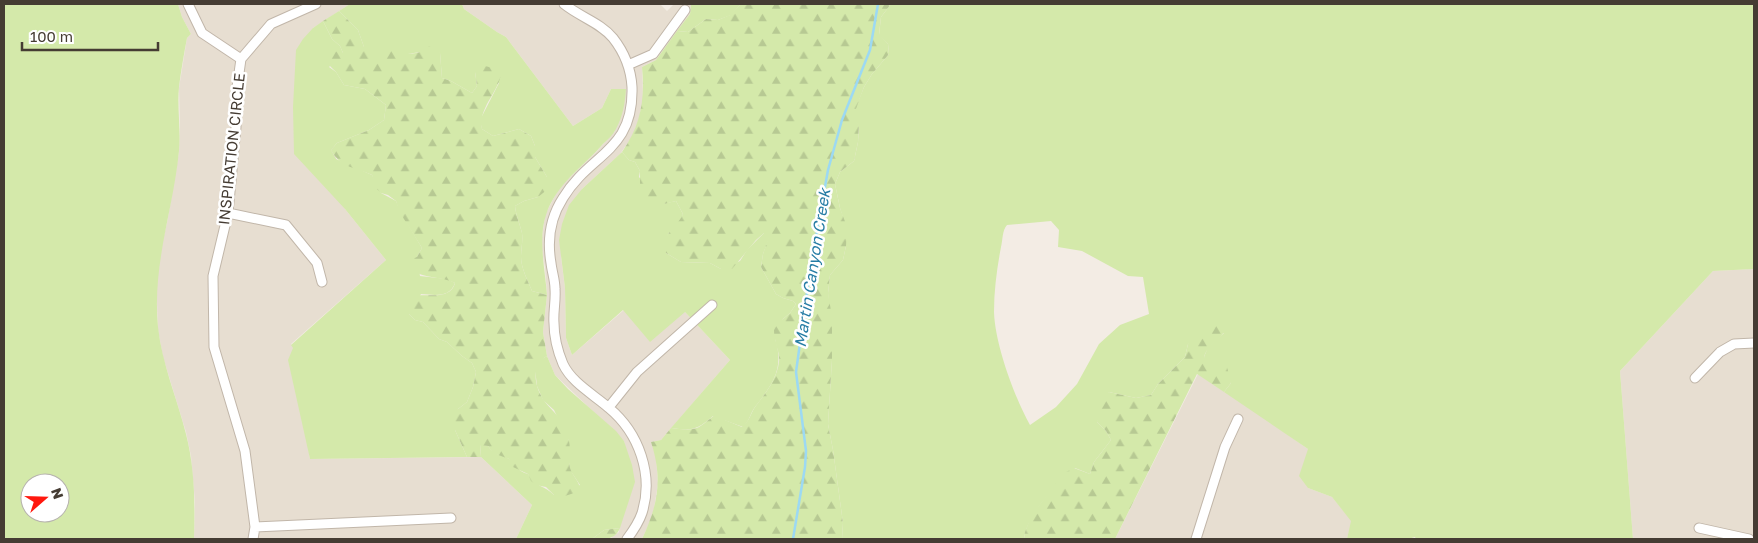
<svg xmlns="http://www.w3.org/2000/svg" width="1758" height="543" viewBox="0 0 1758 543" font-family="'Golos Text',sans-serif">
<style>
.residential{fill:#e7ded1}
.green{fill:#d4e9aa;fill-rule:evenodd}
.forest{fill:url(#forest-firs)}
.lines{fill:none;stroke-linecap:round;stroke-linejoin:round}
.stream{stroke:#9cd9f3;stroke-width:2.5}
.minor-casing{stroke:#c1b6a9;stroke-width:11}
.minor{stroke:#fff;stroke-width:9}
.labels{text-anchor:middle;stroke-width:5;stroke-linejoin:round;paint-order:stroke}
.street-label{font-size:15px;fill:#453c33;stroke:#fff}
.water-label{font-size:16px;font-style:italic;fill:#277da5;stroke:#fff}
</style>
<defs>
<pattern id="forest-firs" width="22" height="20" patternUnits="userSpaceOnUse" patternTransform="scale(1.25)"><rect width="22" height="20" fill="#d4e9aa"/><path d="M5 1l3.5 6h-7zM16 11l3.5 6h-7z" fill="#b7c993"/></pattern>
</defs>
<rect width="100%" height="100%" fill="#f3ece4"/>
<!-- residential -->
<path class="residential" d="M 178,4 L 350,4 L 313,28 L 345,209 L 386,260 L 291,344 L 293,347 L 310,459 L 481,457 L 532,505 L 516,539 L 194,539 L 195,502 L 191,456 L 186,432 L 163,357 L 158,330 L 157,304 L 157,276 L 161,248 L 167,223 L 179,152 L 180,127 L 179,88 L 187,38 L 191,34 L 182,17 Z
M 462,4 L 660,4 L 667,11 L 674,4 L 691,4 L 690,14 L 656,60 L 642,67 L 643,100 L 639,119 L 632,137 L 620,154 L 582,189 L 561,257 L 565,288 L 566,338 L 572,355 L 624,310 L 685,312 L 730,360 L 661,440 L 651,442 L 656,456 L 658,484 L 653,515 L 642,539 L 610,539 L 619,532 L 627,454 L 624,441 L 555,375 L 547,356 L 543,332 L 547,295 L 545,267 L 541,245 L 545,215 L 559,188 L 597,151 L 615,131 L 611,89 L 602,108 L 573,126 L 506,37 L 497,32 L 464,9 Z
M 1754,269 L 1754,539 L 1633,539 L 1620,371 L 1713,271 Z
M 1198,374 L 1257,413 L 1308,449 L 1308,488 L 1332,497 L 1352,521 L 1347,539 L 1115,539 Z"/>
<!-- green -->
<path class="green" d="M 4,4 L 178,4 L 182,17 L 191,34 L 187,38 C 184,54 181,70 179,87 C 177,108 181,130 179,151 C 173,212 152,264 158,327 C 162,364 177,398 186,434 C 195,469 195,504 194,539 L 4,539 ZM 30,483 L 60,483 L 60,513 L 30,513 Z
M 350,4 L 462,4 L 464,9 L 497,32 L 506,37 L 573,126 L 602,108 L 611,89 L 626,89 C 625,103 623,116 616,129 C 613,135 608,139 603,144 C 583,167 556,184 546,215 C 538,239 545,269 547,295 L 532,291 C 528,281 521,268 521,257 C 521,249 523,242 522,233 C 520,224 516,216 515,206 L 524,201 L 538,197 L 547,177 L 535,157 L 535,146 L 531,136 L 519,129 L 493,136 L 482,129 L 480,120 L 499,83 L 475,72 L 477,86 L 472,93 L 451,81 L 442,78 L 440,53 L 422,52 L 405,54 L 397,51 L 364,47 L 358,30 L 339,11 Z
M 691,4 L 741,4 L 731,15 L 718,20 L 706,19 L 688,32 L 677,31 L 690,14 Z
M 891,4 L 1754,4 L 1754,269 L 1713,271 L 1620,371 L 1633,539 L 1416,539 L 1415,537 L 1408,539 L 1347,539 L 1351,521 L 1332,497 L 1308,488 L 1299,476 L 1308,449 L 1224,392 L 1231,383 L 1204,357 L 1208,347 L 1224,333 L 1188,344 L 1185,357 L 1158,384 L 1151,395 L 1136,398 L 1109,392 L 1097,422 L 1106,431 L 1111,440 L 1094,462 L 1090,474 L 1075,468 C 1056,485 1027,514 1024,539 L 842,539 L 843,523 L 833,450 L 828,424 L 832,360 L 828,293 L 830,275 L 843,260 L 846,246 L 846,227 L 840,208 L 835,184 L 840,172 L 854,161 L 858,142 L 859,126 L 852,117 L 864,87 L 872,74 L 889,54 L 888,44 L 879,35 L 881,17 ZM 1051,221 L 1059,230 L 1058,247 L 1082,251 L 1128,276 L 1143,277 L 1149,314 L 1120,325 L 1099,344 L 1077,384 L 1056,407 L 1030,425 C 1014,396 995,344 994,312 C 994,290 997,268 1001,247 C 1003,239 1002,231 1007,225 Z
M 323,21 L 332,39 L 340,46 L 343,53 L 329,67 L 336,72 L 344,85 L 365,89 L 386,105 L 384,120 L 369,130 L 337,143 L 331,150 L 336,159 L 372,175 L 381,193 L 396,201 L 400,211 L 422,248 L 417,257 L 420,276 L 447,279 L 455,283 C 450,298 434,295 421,294 L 409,314 L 415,320 L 423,322 L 439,339 L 447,342 L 462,356 L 472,363 L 476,372 L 473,387 L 467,402 L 458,409 L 455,430 L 467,457 L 310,459 L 288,360 L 293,348 L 291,345 L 386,260 L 345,209 L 294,154 L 293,107 L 296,50 L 303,39 L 313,28 Z
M 622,152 L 629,160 L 635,162 L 640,171 L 639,177 L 662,204 L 676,201 L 683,214 L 679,224 L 668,234 L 666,253 L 681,262 L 710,263 L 721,269 L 740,261 L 747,250 L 764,233 L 771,233 L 763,254 L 761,267 L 776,294 L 783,298 L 793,301 L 796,304 L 790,313 L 783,319 L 775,339 C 785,368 772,385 755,407 C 750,414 750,420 743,427 L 713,416 C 697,430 692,431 671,428 L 730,360 L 685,312 L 650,342 L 623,310 L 572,355 L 566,338 L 565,288 L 559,240 L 562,224 L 569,205 L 582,189 Z
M 547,356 L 555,375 L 568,389 L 616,431 L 624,441 L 632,465 L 635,482 L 620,528 L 604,530 L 592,539 L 516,539 L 532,505 L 481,457 L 480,444 L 488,446 C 496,457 500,453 509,459 C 518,465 515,470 528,474 C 534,486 545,486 554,495 L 580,485 L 570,470 L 568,455 L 569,441 L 554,410 L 543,400 L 537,386 L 535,369 L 540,360 Z"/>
<!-- forest -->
<path class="forest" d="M 741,4 L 891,4 L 881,17 L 879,34 L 888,44 L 889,54 L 872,74 L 864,87 L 853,117 L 859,125 L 858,142 L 854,161 L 840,172 L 835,184 L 840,208 L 847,227 L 846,246 L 843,260 L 830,275 L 828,293 L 832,317 L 832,360 L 828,424 L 833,450 L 843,523 L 842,539 L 642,539 C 658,505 663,479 651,442 L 661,440 L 671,428 C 682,429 693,432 702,425 C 708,421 712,416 719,413 L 725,420 L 742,427 C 750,420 750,415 755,407 C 765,394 777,379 779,362 C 780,353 776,347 775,339 C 774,335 774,331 774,327 L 790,313 L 796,304 L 793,301 L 783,298 L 776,294 L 761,267 L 763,254 L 770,233 L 764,233 L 756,240 L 732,269 L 721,269 L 710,263 L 681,262 L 666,253 C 665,250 664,244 665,241 C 666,233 679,224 683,214 L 676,201 L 652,207 L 640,192 L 640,171 L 635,162 L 629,160 L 622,152 C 641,125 645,100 642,67 L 656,60 L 677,31 L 688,32 L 706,19 L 718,20 L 730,15 Z
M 339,11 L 358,30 L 364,47 C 370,47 377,47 384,47 C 401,49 413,61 429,46 L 440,53 L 442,78 L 451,81 L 472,93 L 477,86 L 475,72 L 481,65 L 493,68 L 501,74 C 498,93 478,108 482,129 L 493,136 L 519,129 L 531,136 L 535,146 L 535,157 L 547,177 L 548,189 L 538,197 L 524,201 L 515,206 C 516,216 520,224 522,233 C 523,242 521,249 521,257 C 521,268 528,281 532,291 L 547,295 L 543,332 L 547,356 C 531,365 534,385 543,399 C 549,408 557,413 562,423 C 565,428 568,436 569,441 C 571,450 568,459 570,468 C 572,475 579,481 580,488 L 574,493 L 562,497 L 554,495 L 546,487 L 536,485 L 531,481 L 528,474 L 513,467 L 509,459 L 493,453 L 488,446 L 480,445 L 481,457 L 467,457 L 455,430 L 451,417 L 458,409 L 467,402 L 473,387 L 476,372 L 472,363 L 462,356 L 447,342 L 439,339 L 423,322 L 415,320 L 409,314 L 406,303 L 412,296 C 427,293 450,301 455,283 C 441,276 425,279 411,270 L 409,260 L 417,257 L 422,248 L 399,211 L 396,201 L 388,195 L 381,193 L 376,188 L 372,175 C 354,167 341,168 331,150 L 337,143 L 369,130 L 384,120 L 386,105 L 365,89 L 344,85 L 336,72 L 323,59 L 326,52 L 335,51 L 343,53 L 340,46 L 332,39 L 323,21 Z
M 1218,323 L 1225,327 C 1223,341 1209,341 1204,357 L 1226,363 L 1231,383 L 1224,392 L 1197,374 L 1115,539 L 1024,539 L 1025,532 L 1031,516 L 1064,473 L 1074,468 L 1090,474 L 1094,462 L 1111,440 L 1106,431 L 1097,422 L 1099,401 L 1109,392 L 1136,398 L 1151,395 L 1158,384 L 1185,357 L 1188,344 L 1194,336 L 1206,326 Z
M 620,528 C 615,541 603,539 592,539 L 604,530 Z"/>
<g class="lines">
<!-- stream -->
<path class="stream" d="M 793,539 L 805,467 L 806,451 L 796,372 L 810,271 L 828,170 L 842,120 L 870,50 L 878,4"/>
<!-- minor casing -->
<g class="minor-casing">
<path id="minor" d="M 188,4 L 202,33 L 241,59
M 564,4 C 580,17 601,23 613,38 C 624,52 631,70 632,87 C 634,152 590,153 563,198 C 550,218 547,240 551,263 C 552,272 555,280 555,289 C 556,301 553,312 554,323 C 554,336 558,352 563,364 C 572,383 593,394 609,408 C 639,433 654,475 642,513 C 639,522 633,531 627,539
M 628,65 L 653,54 L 685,10
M 228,213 L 286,225 L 317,263 L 322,282
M 1695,378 L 1720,352 L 1734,344 L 1754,343
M 609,407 L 637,372 L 712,305
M 255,527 L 451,518
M 1699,528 L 1749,539
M 253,539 L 255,527 L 245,451 L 214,347 L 213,276 L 228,213 L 236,127 L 237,87 L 241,59 L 271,24 L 316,4
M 1196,539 L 1225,447 L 1238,419"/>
</g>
<!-- minor -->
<use href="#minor" class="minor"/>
</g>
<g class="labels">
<!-- street labels -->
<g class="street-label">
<text transform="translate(232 149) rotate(-84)" y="5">INSPIRATION CIRCLE</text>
</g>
<!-- water labels -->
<g class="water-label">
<text transform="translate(812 268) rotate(-81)" y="6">Martin Canyon Creek</text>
</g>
</g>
<!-- border -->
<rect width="1758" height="543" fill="none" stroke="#453c33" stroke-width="10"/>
<!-- north arrow -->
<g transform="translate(45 498) rotate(70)"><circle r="24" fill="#ffffff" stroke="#b5b1ad"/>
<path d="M0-4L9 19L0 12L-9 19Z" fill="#ff180e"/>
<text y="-8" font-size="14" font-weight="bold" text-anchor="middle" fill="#453c33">N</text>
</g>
<!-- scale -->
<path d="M22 42v8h136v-8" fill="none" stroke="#453c33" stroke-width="2.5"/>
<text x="30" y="42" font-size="15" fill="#453c33" stroke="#ffffff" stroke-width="4" paint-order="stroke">100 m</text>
</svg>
